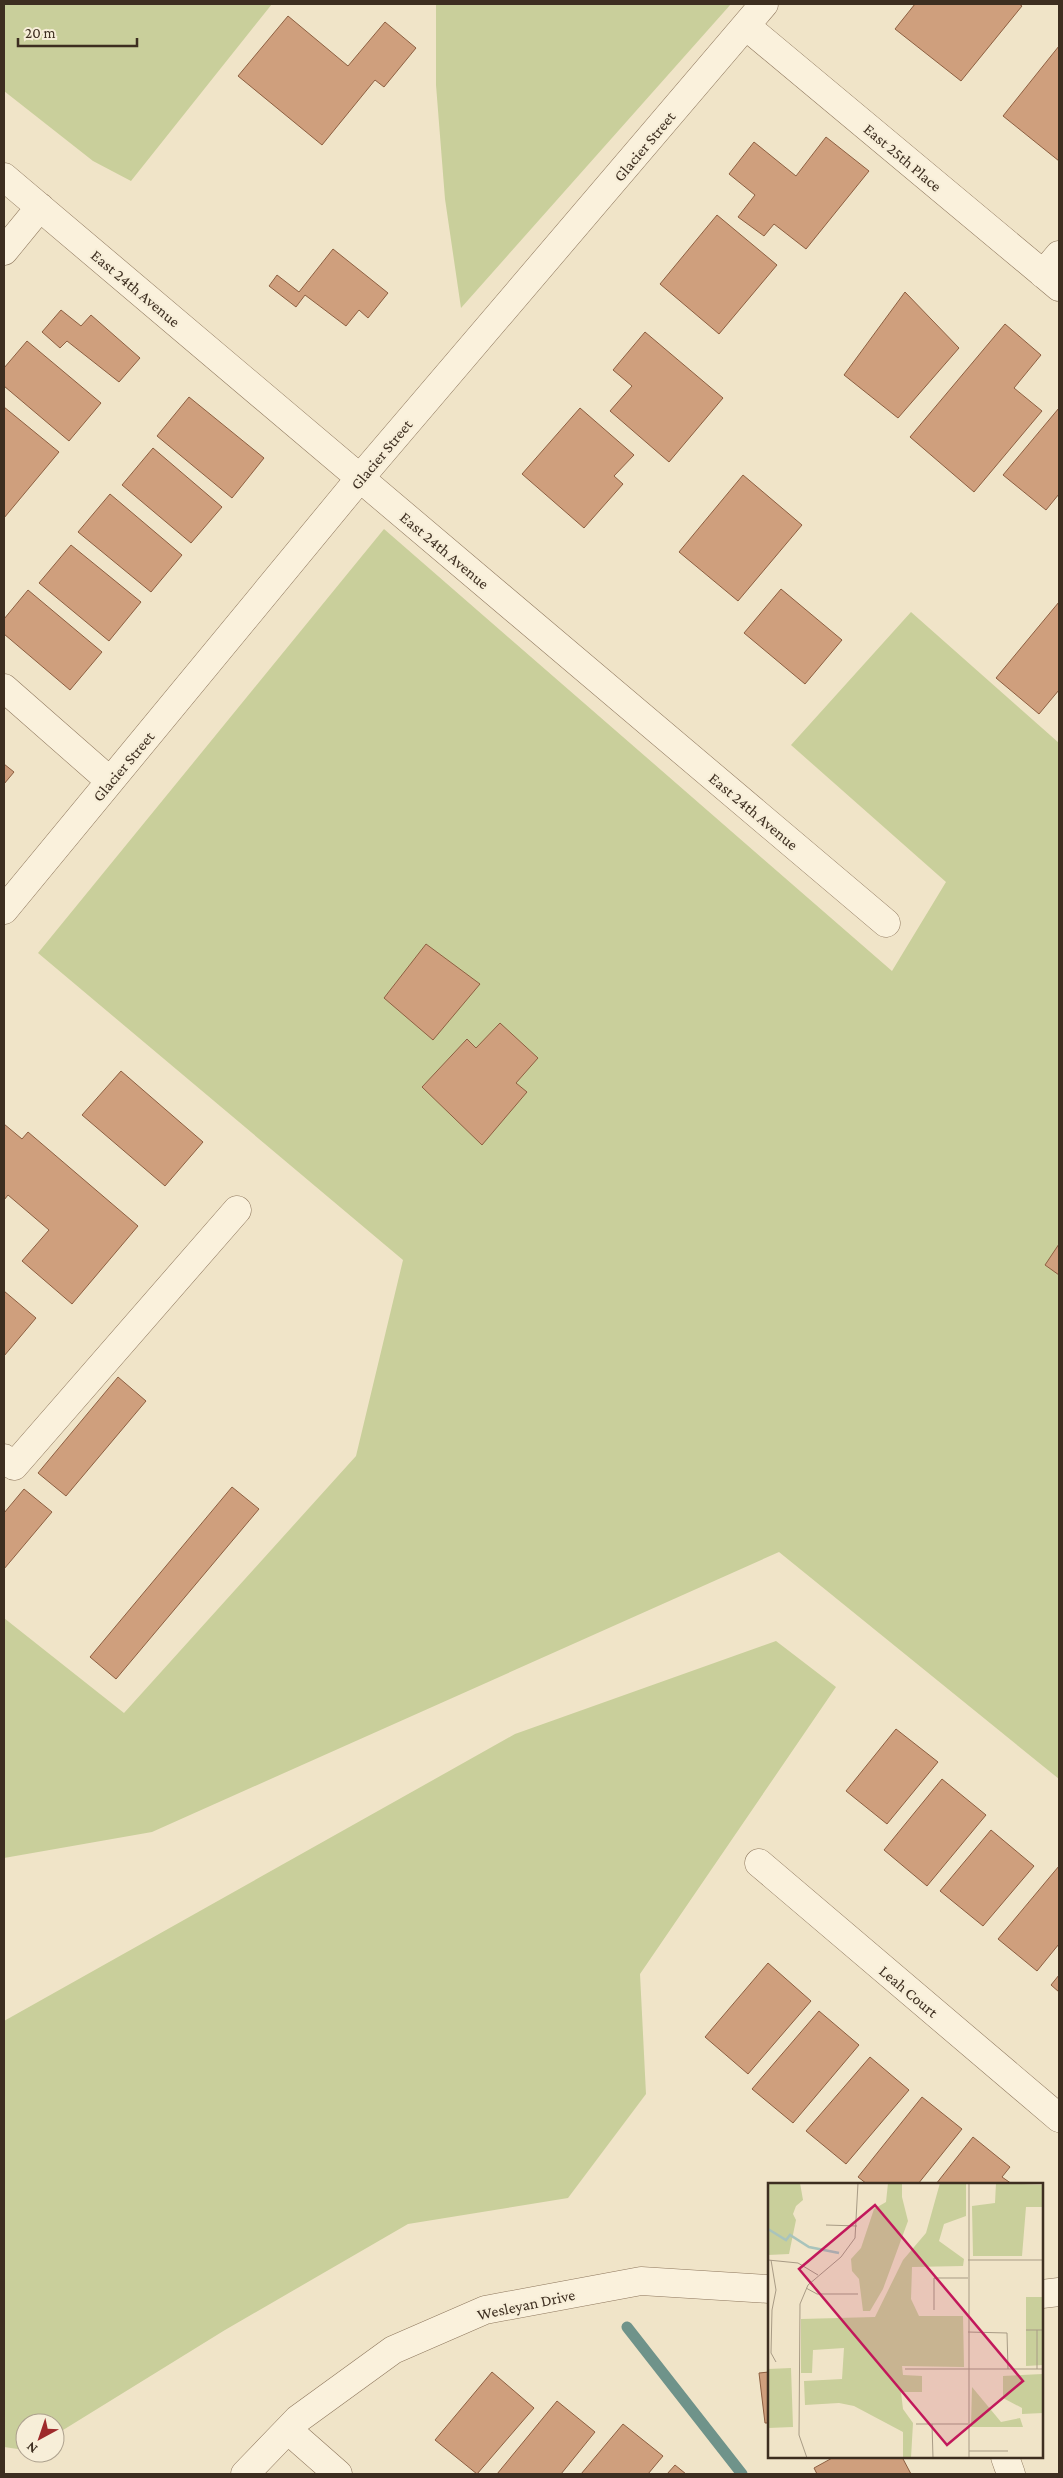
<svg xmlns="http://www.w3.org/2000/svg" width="1063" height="2478" viewBox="0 0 1063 2478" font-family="'Crimson Pro',serif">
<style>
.green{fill:#c9cf9b}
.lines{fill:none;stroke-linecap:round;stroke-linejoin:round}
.stream{stroke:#6f938a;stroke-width:11}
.building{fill:#cf9f7d;stroke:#8d5f41}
.minor-casing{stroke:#8d765c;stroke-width:29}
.minor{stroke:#faf1dc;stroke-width:28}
.labels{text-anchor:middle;stroke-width:4.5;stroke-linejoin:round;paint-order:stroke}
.street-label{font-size:16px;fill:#3d2e20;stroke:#f7eed8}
.inset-river{fill:none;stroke:#a9c4bc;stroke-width:2.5}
.inset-road{fill:none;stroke:#a89b85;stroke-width:1}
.view{fill:#c2185b;fill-opacity:0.15;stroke:#c2185b;stroke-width:2.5}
.inset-edge{fill:none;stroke:#3d2e20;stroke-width:2.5}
</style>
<rect width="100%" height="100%" fill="#f0e4c8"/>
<!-- green -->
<path class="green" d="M 4,4 L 272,4 L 131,181 L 93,161 L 4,91 Z
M 436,4 L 731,4 L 461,308 L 445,199 L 436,85 Z
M 384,529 L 892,971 L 946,882 L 791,745 L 911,612 L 1059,743 L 1059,1779 L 779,1552 L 152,1832 L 4,1858 L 4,1618 L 124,1713 L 356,1456 L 403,1260 L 38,953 Z
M 776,1641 L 836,1687 L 640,1974 L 646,2094 L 568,2198 L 408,2224 L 225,2330 L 55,2435 L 55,2423 L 25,2423 L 25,2450 L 4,2447 L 4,2021 L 515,1734 Z"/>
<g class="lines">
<!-- stream -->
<path class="stream" d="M 627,2327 L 742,2474"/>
</g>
<!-- building -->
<path class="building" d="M 915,4 L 1019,4 L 1022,6 L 961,81 L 895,29 Z
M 288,16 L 348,66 L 385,22 L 416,48 L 384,87 L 375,80 L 322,145 L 238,76 Z
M 1059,46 L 1059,161 L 1003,116 Z
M 826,137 L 869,171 L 806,249 L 774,224 L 764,236 L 738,217 L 755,195 L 729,174 L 754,142 L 796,176 Z
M 717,215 L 777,265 L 719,334 L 660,284 Z
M 333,249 L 388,293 L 368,318 L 359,310 L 346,326 L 305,295 L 296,307 L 269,286 L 277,275 L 299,292 Z
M 905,292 L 959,348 L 898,418 L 844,375 Z
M 61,310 L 81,326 L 91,315 L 140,358 L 119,382 L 67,341 L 60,348 L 42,332 Z
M 1005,324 L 1041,355 L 1014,388 L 1042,411 L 974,492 L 910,437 Z
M 645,332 L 723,398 L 669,462 L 610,411 L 632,386 L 613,370 Z
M 27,341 L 101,403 L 69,441 L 4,386 L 4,368 Z
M 189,397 L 264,458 L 232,498 L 157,436 Z
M 4,407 L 59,452 L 4,518 Z
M 580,408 L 634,455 L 614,476 L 623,484 L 584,528 L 522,474 Z
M 1059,408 L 1059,494 L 1046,510 L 1003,475 Z
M 153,448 L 222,507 L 191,543 L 122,485 Z
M 743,475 L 802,525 L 738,601 L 679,552 Z
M 110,494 L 182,555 L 151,592 L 78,532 Z
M 71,545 L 141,602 L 109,641 L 39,583 Z
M 781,589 L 842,640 L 805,684 L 744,633 Z
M 28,590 L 102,652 L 70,690 L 4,634 L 4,619 Z
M 1059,602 L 1059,690 L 1039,714 L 996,678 Z
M 4,764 L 14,772 L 4,784 Z
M 426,944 L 480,984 L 433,1040 L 384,998 Z
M 500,1023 L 538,1058 L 516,1083 L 527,1092 L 482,1145 L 422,1087 L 467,1039 L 476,1048 Z
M 121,1071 L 203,1142 L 165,1186 L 82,1115 Z
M 4,1124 L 22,1139 L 28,1132 L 138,1226 L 72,1304 L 22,1261 L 49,1230 L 8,1195 L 4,1200 Z
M 1059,1244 L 1059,1275 L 1045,1265 Z
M 4,1291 L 36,1318 L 4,1356 Z
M 118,1377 L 146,1401 L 66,1496 L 38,1473 Z
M 232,1487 L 259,1509 L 116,1679 L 90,1657 Z
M 24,1489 L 52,1512 L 4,1569 L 4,1513 Z
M 896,1729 L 938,1762 L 887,1824 L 846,1791 Z
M 942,1779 L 986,1815 L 927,1886 L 884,1850 Z
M 991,1830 L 1034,1866 L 983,1926 L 940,1891 Z
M 1059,1866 L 1059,1944 L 1037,1971 L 998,1939 Z
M 768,1963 L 811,2001 L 748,2074 L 705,2037 Z
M 1059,1975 L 1059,1992 L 1051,1985 Z
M 819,2011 L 859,2045 L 793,2123 L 752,2089 Z
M 870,2057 L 909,2090 L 846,2164 L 806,2131 Z
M 922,2097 L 962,2129 L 918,2184 L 867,2184 L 858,2177 Z
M 973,2137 L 1010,2167 L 1002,2177 L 1012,2184 L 936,2184 Z
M 492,2372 L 534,2408 L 477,2474 L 435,2440 Z
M 769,2372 L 769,2423 L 765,2423 L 759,2373 Z
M 557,2401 L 595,2432 L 561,2474 L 497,2474 Z
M 623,2424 L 663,2456 L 648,2474 L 581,2474 Z
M 834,2457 L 902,2457 L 911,2474 L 817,2474 L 814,2468 Z
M 675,2465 L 686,2474 L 667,2474 Z"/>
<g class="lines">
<!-- minor casing -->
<g class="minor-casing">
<path id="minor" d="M 746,26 L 1059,287
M 4,177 L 886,923
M 4,251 L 40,207
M 1043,274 L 1059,255
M 4,688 L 110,781
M 4,910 L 360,478 L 764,4
M 4,1458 L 14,1466 L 237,1210
M 759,1863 L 1059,2118
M 1042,2294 L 1059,2292
M 288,2430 L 338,2474
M 1005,2457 L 1011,2474
M 245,2474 L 298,2419 L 393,2350 L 485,2310 L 641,2281 L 769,2289"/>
</g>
<!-- minor -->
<use href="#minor" class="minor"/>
</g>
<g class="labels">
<!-- street labels -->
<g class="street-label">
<text transform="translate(644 146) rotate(-50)" y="6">Glacier Street</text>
<text transform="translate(903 157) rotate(40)" y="6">East 25th Place</text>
<text transform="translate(136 288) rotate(40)" y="6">East 24th Avenue</text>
<text transform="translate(381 454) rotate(-50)" y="6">Glacier Street</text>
<text transform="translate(445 550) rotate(40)" y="6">East 24th Avenue</text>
<text transform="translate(123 766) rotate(-50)" y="6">Glacier Street</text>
<text transform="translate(754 811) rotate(40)" y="6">East 24th Avenue</text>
<text transform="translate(909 1991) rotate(40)" y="6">Leah Court</text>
<text transform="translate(526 2304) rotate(-12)" y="6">Wesleyan Drive</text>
</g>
</g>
<!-- overview -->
<g transform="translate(768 2183)">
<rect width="275" height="275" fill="#f0e4c8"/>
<path d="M 0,0 L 32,0 L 35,17 L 28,23 L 25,31 L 28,37 L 21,71 L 0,72 ZM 120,0 L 134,0 L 134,14 L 140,38 L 115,106 L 102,128 L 95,128 L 91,96 L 84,88 L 83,76 L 93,65 L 106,26 L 118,19 ZM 172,0 L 198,0 L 198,33 L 176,41 L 171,58 L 196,76 L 195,83 L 144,84 L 143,116 L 151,133 L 195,133 L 196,184 L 134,183 L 135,192 L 154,193 L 154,209 L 133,209 L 135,226 L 145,240 L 143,275 L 135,275 L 135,249 L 86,223 L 71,220 L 37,222 L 36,198 L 74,196 L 76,165 L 45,167 L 44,190 L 33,190 L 33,136 L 107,134 L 135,77 L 158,50 ZM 228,0 L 275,2 L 275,24 L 258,24 L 254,73 L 205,73 L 204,23 L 227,20 ZM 258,114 L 275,114 L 275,182 L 258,183 ZM 23,185 L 25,244 L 0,245 L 0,186 ZM 275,191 L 275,230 L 254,231 L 254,225 L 235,215 L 235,193 ZM 204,204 L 233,239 L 252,235 L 255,244 L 203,244 Z" fill="#c9cf9b"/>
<path class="inset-river" d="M 0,46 L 18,57 L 22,52 L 41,64 L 71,70"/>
<path class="inset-road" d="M 58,42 L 89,43M 0,77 L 30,80 L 50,92M 3,77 L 8,107 L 4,127 L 3,170 L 8,179M 200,77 L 275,77M 38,105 L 49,111 L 90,111M 166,127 L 166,95 L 200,95M 258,147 L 275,147M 200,149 L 239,150 L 240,186M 137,186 L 275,186M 269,186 L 269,147M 148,241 L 200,241M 164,241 L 165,275M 201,268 L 240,268M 39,275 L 31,252 L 32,121 L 40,102 L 73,74 L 87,55 L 90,0M 201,275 L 201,0"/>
<path class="view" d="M 107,22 L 255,198 L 179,262 L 31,86 Z"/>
<rect width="275" height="275" class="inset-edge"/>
</g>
<!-- border -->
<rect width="1063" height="2478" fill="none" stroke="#3d2e20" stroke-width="10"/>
<!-- north arrow -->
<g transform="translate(40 2438) rotate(220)"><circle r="24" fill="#f7eed8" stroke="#ada18e"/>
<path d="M0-4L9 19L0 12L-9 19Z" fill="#9e2a2b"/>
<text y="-8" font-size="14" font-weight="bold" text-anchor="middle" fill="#3d2e20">N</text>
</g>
<!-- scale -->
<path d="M18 38v8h119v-8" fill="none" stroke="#3d2e20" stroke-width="2.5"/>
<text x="25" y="38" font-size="15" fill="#3d2e20" stroke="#f7eed8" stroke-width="4" paint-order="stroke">20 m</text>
</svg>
